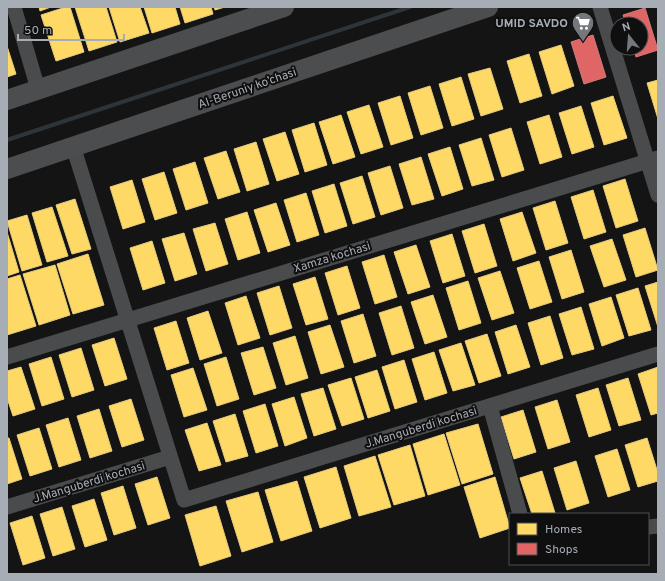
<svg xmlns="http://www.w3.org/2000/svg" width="665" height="581" viewBox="0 0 665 581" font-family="Overpass,sans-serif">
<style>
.homes{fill:#ffd966;stroke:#e5cc7d}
.shops{fill:#e06666;stroke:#cf7b7d}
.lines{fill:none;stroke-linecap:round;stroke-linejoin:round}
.stream{stroke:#2c3539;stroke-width:4}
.minor{stroke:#494b4d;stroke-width:15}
.major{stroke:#4b4d4f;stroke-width:20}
.labels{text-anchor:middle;stroke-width:4;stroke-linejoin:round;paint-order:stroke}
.poi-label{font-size:12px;font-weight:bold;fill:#a7adb4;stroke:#0f0f10;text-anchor:end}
.street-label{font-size:12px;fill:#a7adb4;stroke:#0f0f10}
</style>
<rect width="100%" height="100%" fill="#141415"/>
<!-- homes -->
<path class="homes" d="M 39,7 L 51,7 L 40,11 Z
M 66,7 L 70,7 L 84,52 L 56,61 L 41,15 Z
M 75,7 L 106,7 L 117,42 L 89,51 Z
M 109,7 L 140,7 L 149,33 L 120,42 Z
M 144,7 L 175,7 L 180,24 L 152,33 Z
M 180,7 L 211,7 L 213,14 L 185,23 Z
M 214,7 L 225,7 L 215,10 Z
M 561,45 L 574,86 L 552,94 L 539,52 Z
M 7,46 L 16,74 L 7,77 Z
M 529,54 L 542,96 L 520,103 L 507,61 Z
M 490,68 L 503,109 L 481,116 L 468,74 Z
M 461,77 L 474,119 L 452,126 L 439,84 Z
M 658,80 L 658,119 L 647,83 Z
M 430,86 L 443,128 L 421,135 L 408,93 Z
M 400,96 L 413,138 L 391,145 L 378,103 Z
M 613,96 L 627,138 L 604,145 L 591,103 Z
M 369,105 L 383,147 L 361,154 L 347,112 Z
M 581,106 L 594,147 L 572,154 L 559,113 Z
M 341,115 L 355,157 L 333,164 L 319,122 Z
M 549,115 L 562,157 L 540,164 L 527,122 Z
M 314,123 L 327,165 L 305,172 L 292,130 Z
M 511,128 L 524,170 L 502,177 L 489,135 Z
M 285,132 L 299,174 L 277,181 L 263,139 Z
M 481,138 L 494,180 L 472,186 L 459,145 Z
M 256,142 L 269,184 L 247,191 L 234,149 Z
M 450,147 L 463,189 L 442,196 L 428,154 Z
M 226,151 L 240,192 L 218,199 L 204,158 Z
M 421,157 L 434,199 L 412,205 L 399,164 Z
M 195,162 L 208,203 L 186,210 L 173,169 Z
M 390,166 L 403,208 L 381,215 L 368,173 Z
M 164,172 L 177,213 L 155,220 L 142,179 Z
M 362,176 L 375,217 L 353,224 L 340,183 Z
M 625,179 L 638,221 L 616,228 L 603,186 Z
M 132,180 L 145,222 L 123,229 L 110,187 Z
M 334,184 L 347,226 L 325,233 L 312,191 Z
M 593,190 L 606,232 L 584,239 L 571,197 Z
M 306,193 L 319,235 L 297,242 L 284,200 Z
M 75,199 L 91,249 L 72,254 L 56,205 Z
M 555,201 L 568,243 L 546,250 L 533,208 Z
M 276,203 L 290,245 L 268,252 L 254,210 Z
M 52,207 L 68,256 L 47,262 L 32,213 Z
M 247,212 L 260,253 L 238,260 L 225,219 Z
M 522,212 L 536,253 L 513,261 L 500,219 Z
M 27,215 L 42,265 L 22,271 L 7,221 Z
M 215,223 L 228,264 L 206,271 L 193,229 Z
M 484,224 L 497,266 L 475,273 L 462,231 Z
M 645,228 L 658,270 L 636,277 L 623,235 Z
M 7,232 L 19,272 L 7,276 Z
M 184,233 L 197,274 L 175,281 L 162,239 Z
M 452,234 L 465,276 L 443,283 L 430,241 Z
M 612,239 L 626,280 L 604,287 L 590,246 Z
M 152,241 L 165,283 L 143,290 L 130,248 Z
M 416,245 L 430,287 L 408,294 L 394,252 Z
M 571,250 L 584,292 L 562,299 L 549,257 Z
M 88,254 L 104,305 L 73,314 L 57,264 Z
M 384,255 L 397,297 L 375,304 L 362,262 Z
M 539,261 L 552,302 L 530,309 L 517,268 Z
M 55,265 L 70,315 L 39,325 L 23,274 Z
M 347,266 L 360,308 L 338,315 L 325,273 Z
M 500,271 L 514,313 L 492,320 L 478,278 Z
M 20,275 L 36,326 L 7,335 L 7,279 Z
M 315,277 L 328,319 L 306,325 L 293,284 Z
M 468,281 L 481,323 L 459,330 L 446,288 Z
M 658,282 L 658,327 L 645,286 Z
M 279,286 L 292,328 L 270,335 L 257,293 Z
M 638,288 L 651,330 L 629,336 L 616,295 Z
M 433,295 L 447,337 L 425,344 L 411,302 Z
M 246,296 L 260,338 L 238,345 L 225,303 Z
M 611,297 L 624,338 L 602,346 L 589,304 Z
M 401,306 L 414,348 L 392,355 L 379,313 Z
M 581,307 L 594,349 L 572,355 L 559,314 Z
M 208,311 L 222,353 L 200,360 L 187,318 Z
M 363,314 L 376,356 L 354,363 L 341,321 Z
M 550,316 L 563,358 L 541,365 L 528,323 Z
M 176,321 L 189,363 L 167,370 L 154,328 Z
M 330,325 L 344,367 L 321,374 L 308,332 Z
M 516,325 L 530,367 L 508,374 L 495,332 Z
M 487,334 L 501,376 L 479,383 L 465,341 Z
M 295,336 L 308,378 L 286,385 L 273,343 Z
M 114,338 L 127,379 L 105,386 L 92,345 Z
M 461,343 L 475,385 L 453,391 L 439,350 Z
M 263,347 L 276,388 L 254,395 L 241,353 Z
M 81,348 L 94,390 L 72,397 L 59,355 Z
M 434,352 L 447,393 L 425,400 L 412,359 Z
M 51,357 L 64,399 L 42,406 L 29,364 Z
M 226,357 L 239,399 L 217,406 L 204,364 Z
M 404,360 L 417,402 L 395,409 L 382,367 Z
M 21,367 L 35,409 L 13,416 L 7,398 L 7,371 Z
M 658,367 L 658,413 L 651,415 L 638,374 Z
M 193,368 L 207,410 L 184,417 L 171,375 Z
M 377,370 L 390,411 L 368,418 L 355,377 Z
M 351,378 L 364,419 L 342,426 L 328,385 Z
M 628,378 L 641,420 L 619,426 L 606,385 Z
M 323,388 L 336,429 L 314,436 L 301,394 Z
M 598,388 L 611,430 L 589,437 L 576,395 Z
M 294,397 L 307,438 L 285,446 L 272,404 Z
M 131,399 L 144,440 L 122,447 L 109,406 Z
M 557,400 L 570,442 L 548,449 L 535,407 Z
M 265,404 L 278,446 L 256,453 L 243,411 Z
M 99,409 L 112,451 L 90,458 L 77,416 Z
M 523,410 L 536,452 L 514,459 L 501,417 Z
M 235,414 L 248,456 L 226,462 L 213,421 Z
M 68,418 L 81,460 L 59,467 L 46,425 Z
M 207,423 L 221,465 L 199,471 L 185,430 Z
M 478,424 L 493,474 L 462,484 L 446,433 Z
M 39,428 L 52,469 L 30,476 L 17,435 Z
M 444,434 L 460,485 L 428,495 L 413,444 Z
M 7,438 L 9,438 L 22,479 L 7,484 Z
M 647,438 L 658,473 L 658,481 L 638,487 L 625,445 Z
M 410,445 L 425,496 L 394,505 L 378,455 Z
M 617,449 L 630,490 L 608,497 L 595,456 Z
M 375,456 L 391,507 L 359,516 L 344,466 Z
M 576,461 L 589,503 L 567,510 L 554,468 Z
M 336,467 L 351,518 L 320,528 L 304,477 Z
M 542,471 L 555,513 L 551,514 L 532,514 L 520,478 Z
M 157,477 L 170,518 L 148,525 L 135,484 Z
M 495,477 L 510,528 L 480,538 L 464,487 Z
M 297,481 L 312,531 L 281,541 L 265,490 Z
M 123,486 L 136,528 L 114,535 L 101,493 Z
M 258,492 L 273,542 L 242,552 L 226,501 Z
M 94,499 L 107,540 L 85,547 L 72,506 Z
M 216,506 L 231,556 L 200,566 L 185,515 Z
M 62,507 L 75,549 L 53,556 L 40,514 Z
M 32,516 L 45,558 L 23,565 L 10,523 Z"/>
<!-- shops -->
<path class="shops" d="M 645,8 L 658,50 L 636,57 L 633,48 L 641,48 L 641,24 L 626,24 L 623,15 Z
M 593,35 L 606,77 L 584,84 L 571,42 Z"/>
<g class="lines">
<!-- stream -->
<path class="stream" d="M 7,140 L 410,7"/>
<!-- minor -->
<path class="minor" d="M 14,7 L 38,89
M 600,7 L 658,195
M 73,146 L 184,500 L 658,354
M 7,357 L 658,158
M 490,406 L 520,514
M 7,507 L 170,457
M 648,527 L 658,526"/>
<!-- major -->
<path class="major" d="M 7,100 L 284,7
M 7,169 L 488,7"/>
</g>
<!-- icons -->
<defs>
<g id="supermarket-pin" transform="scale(1.15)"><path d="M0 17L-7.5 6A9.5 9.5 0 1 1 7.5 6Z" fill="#74777c" stroke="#0f0f10"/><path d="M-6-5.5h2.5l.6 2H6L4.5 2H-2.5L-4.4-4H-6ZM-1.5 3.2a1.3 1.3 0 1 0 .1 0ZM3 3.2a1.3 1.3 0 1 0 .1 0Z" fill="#fff"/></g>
</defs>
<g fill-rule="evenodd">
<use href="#supermarket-pin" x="583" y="23"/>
</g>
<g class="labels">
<!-- poi labels -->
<g class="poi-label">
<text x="568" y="27">UMID SAVDO</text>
</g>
<!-- street labels -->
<g class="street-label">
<text transform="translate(247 88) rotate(-19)" y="4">Al-Beruniy ko’chasi</text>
<text transform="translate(332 257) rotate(-17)" y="4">Xamza kochasi</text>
<text transform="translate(421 427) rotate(-17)" y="4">J.Manguberdi kochasi</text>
<text transform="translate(89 482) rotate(-17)" y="4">J.Manguberdi kochasi</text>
</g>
</g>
<!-- border -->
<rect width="665" height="581" fill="none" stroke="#a7adb4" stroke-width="16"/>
<!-- legend -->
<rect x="509" y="513" width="140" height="52" fill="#0f0f10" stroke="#4c4e52"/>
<rect x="517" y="523" width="20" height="12" fill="#ffd966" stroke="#4c4e52"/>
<text x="545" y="533" font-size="12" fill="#a7adb4">Homes</text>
<rect x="517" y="543" width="20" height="12" fill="#e06666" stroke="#4c4e52"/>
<text x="545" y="553" font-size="12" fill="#a7adb4">Shops</text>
<!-- north arrow -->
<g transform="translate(629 36) rotate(343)"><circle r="19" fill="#0f0f10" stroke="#4c4e52"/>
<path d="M0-3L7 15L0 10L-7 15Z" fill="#74777c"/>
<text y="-6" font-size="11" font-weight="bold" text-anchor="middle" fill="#a7adb4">N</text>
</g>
<!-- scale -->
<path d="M18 34v6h106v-6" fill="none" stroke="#a7adb4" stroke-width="2"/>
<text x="24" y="34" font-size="12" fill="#a7adb4" stroke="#0f0f10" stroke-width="3" paint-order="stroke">50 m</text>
</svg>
